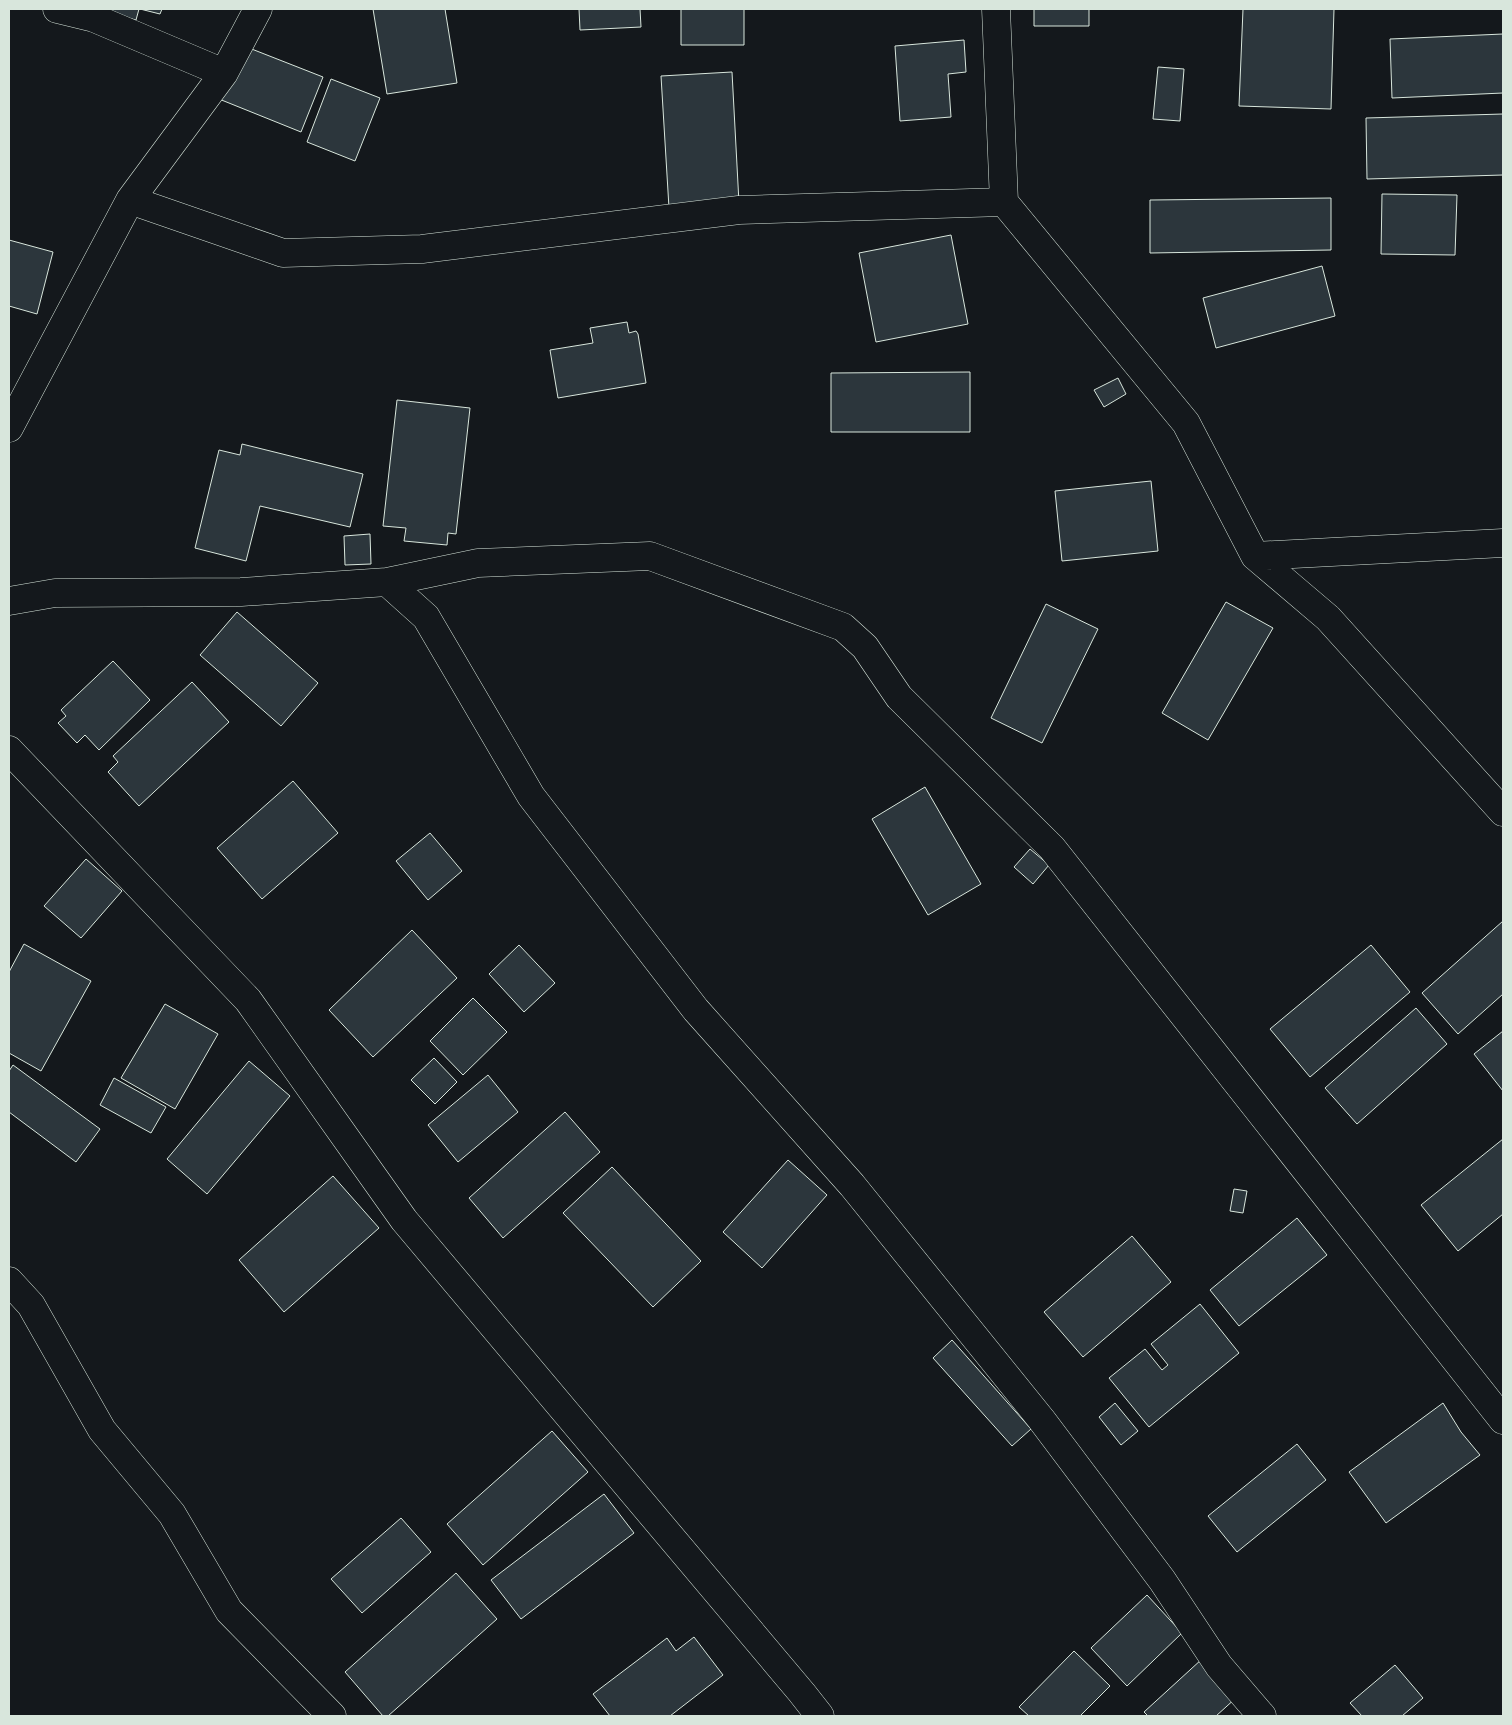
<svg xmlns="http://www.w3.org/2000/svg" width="1512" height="1725" viewBox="0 0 1512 1725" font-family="Poppins,sans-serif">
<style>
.building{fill:#2c363c;stroke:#d8e6dc}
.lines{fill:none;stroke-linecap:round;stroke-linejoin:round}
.minor-casing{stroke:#d8e6dc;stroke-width:29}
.minor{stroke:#14181c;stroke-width:28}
</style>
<rect width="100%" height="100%" fill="#14181c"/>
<!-- building -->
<path class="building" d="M 91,9 L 139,9 L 136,20 Z
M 140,9 L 162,9 L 160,14 Z
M 373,9 L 445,9 L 457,83 L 387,94 Z
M 579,9 L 640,9 L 641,27 L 580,30 Z
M 681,9 L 744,9 L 744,45 L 681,45 Z
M 1034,9 L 1089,9 L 1089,26 L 1034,26 Z
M 1243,9 L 1334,9 L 1331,109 L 1239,106 Z
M 1503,34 L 1503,93 L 1392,98 L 1390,39 Z
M 964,40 L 966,72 L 948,74 L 951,117 L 900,121 L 895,46 Z
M 244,46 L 323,77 L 301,132 L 219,99 Z
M 1158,67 L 1184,69 L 1180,121 L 1153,119 Z
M 732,72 L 739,203 L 669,208 L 661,76 Z
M 331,79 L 380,98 L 355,161 L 307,142 Z
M 1503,114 L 1503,175 L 1367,179 L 1366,118 Z
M 1382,194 L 1457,195 L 1455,255 L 1381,254 Z
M 1331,198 L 1331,250 L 1150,253 L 1150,200 Z
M 951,235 L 968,324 L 876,342 L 859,253 Z
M 9,240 L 53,252 L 37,314 L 9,306 Z
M 1322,266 L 1335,316 L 1216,348 L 1203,298 Z
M 627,322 L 629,333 L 636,331 L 638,334 L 646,383 L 558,398 L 550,350 L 593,343 L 590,328 Z
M 970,372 L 970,432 L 831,432 L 831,373 Z
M 1118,378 L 1126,394 L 1104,407 L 1094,390 Z
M 397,400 L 470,408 L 456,534 L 448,533 L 447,545 L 404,541 L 406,528 L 383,526 Z
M 242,444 L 363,474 L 350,527 L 260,506 L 246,561 L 195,548 L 219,450 L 240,455 Z
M 1151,481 L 1158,551 L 1062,561 L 1055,491 Z
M 370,534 L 371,564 L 345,565 L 344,536 Z
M 1226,602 L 1273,628 L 1208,740 L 1162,713 Z
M 1046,604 L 1098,629 L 1042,743 L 991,718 Z
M 237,612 L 318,683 L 281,726 L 200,655 Z
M 113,661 L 150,700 L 99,750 L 85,735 L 77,743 L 58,723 L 66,716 L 61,710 Z
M 192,682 L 229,722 L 139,806 L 108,772 L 118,762 L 113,756 Z
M 293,781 L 338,833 L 262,899 L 217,848 Z
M 925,787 L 981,884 L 928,915 L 872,819 Z
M 430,833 L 462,871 L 428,900 L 396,861 Z
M 1030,849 L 1049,865 L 1033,884 L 1014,867 Z
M 86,859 L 122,891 L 81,938 L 44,906 Z
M 1503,921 L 1503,994 L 1458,1034 L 1422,993 Z
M 412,930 L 457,978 L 373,1057 L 329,1010 Z
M 24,944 L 91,981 L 41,1071 L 9,1053 L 9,972 Z
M 519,945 L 555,983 L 524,1012 L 489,974 Z
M 1371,945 L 1410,992 L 1310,1077 L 1270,1029 Z
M 473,998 L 507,1032 L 463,1075 L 430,1041 Z
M 165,1004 L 218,1034 L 175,1109 L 121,1078 Z
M 1416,1008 L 1447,1044 L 1357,1124 L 1325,1088 Z
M 1503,1031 L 1503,1091 L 1474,1054 Z
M 434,1058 L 457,1082 L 435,1104 L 411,1080 Z
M 249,1061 L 290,1096 L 207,1194 L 167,1159 Z
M 13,1065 L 100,1129 L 76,1162 L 9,1112 L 9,1071 Z
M 488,1075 L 518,1112 L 458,1162 L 428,1125 Z
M 114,1078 L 166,1107 L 151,1133 L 100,1105 Z
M 565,1112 L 600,1152 L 503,1238 L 469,1198 Z
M 1503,1139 L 1503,1214 L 1458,1251 L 1421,1205 Z
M 788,1160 L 827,1195 L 762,1268 L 723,1232 Z
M 612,1167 L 701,1261 L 653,1307 L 563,1213 Z
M 333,1176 L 379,1228 L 284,1312 L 239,1260 Z
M 1234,1189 L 1247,1191 L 1243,1213 L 1230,1211 Z
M 1297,1218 L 1327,1255 L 1239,1326 L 1210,1290 Z
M 1132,1236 L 1171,1282 L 1083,1357 L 1044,1312 Z
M 1200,1304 L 1239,1353 L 1149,1427 L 1109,1378 L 1145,1349 L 1162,1370 L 1168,1365 L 1151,1344 Z
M 952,1340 L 1031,1429 L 1012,1446 L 933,1358 Z
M 1115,1403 L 1138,1431 L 1121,1445 L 1099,1417 Z
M 1443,1403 L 1461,1432 L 1480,1455 L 1386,1523 L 1349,1472 Z
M 552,1431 L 588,1472 L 483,1565 L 447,1524 Z
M 1297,1444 L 1326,1480 L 1237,1552 L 1208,1516 Z
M 604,1494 L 634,1533 L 521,1619 L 491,1580 Z
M 401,1518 L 431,1552 L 362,1613 L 331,1579 Z
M 456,1573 L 497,1619 L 388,1716 L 383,1716 L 345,1672 Z
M 1147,1595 L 1182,1633 L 1127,1686 L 1091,1648 Z
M 694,1637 L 723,1675 L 670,1716 L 610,1716 L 593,1694 L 667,1638 L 676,1651 Z
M 1074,1651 L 1110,1686 L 1080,1716 L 1029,1716 L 1019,1707 Z
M 1202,1659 L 1237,1697 L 1216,1716 L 1148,1716 L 1144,1712 Z
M 1395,1665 L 1423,1698 L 1402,1716 L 1362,1716 L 1350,1703 Z"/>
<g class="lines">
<!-- minor casing -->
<g class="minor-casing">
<path id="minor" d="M 57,9 L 94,18 L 224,73
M 130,200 L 283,253 L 422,249 L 739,210 L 1004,202 L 996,9
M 1004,202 L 1186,423 L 1255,556 L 1328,618 L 1503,812
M 9,428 L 130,200 L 224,73 L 258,9
M 1255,556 L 1503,543
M 387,582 L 426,617 L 531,796 L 696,1010 L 852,1185 L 1041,1419 L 1162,1580 L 1219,1666 L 1262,1716
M 9,601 L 55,593 L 241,592 L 387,582 L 478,563 L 650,556 L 843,627 L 865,647 L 899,697 L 1052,848 L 1503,1420
M 9,750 L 248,1000 L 404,1220 L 802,1693 L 820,1716
M 9,1281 L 31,1305 L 102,1430 L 172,1514 L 229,1611 L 332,1716"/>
</g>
<!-- minor -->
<use href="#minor" class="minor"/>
</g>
<!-- border -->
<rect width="1512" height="1725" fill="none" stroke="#d8e6dc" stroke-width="20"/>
</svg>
